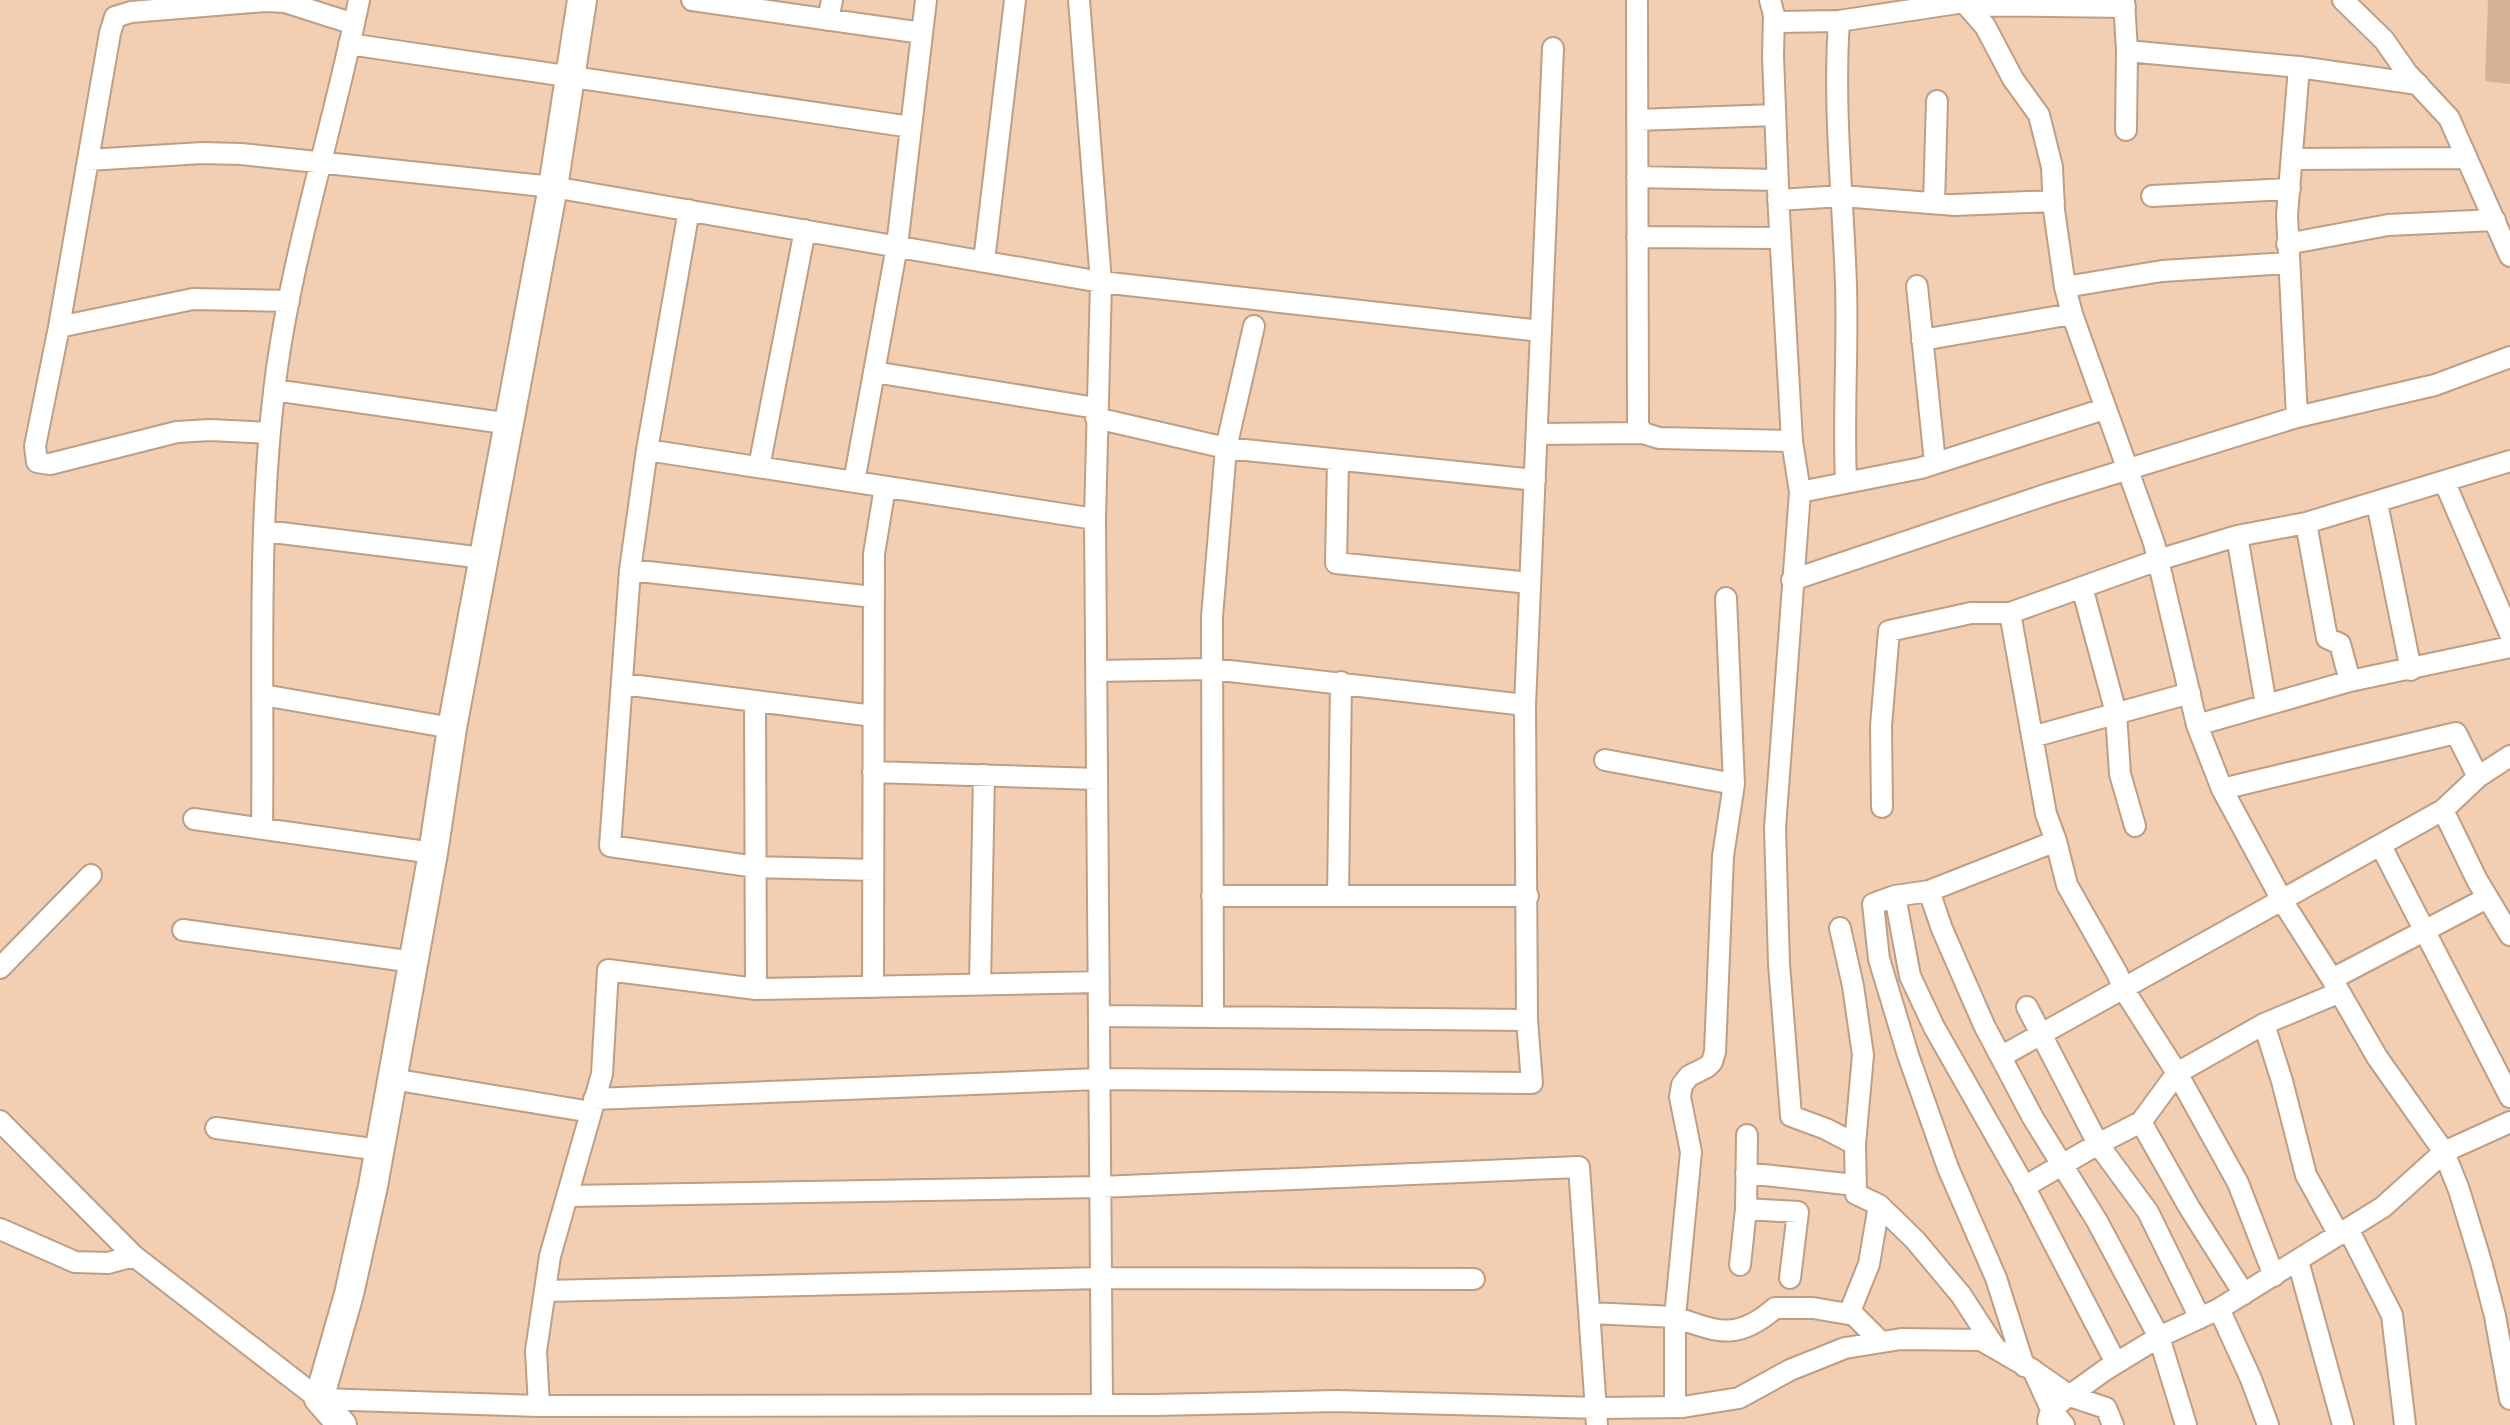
<svg xmlns="http://www.w3.org/2000/svg" width="2510" height="1425" viewBox="0 0 2510 1425" font-family="'Asap Condensed',sans-serif">
<style>
.building{fill:#d4b298}
.lines{fill:none;stroke-linecap:round;stroke-linejoin:round}
.street-casing{stroke:#bf9e84;stroke-width:24}
.secondary-casing{stroke:#bf9e84;stroke-width:32}
.street{stroke:#fff;stroke-width:20}
.secondary{stroke:#fff;stroke-width:28}
</style>
<rect width="100%" height="100%" fill="#f2ceb3"/>
<!-- building -->
<path class="building" d="M 2488,0 L 2510,0 L 2510,84 L 2485,81 Z"/>
<g class="lines">
<!-- street casing -->
<g class="street-casing">
<path id="street" d="M 692,0 L 922,33
M 1079,0 L 1101,282 L 1095,519 L 1102,1405
M 1637,0 L 1638,425 L 1643,433 L 1659,438 L 1792,441
M 1770,0 L 1774,15 L 1773,56 L 1779,213 L 1792,441 L 1800,492 L 1775,828 L 1779,964 L 1791,1116 L 1826,1129 L 1855,1144 L 1856,1194 L 1879,1205 L 1915,1240 L 1961,1295 L 1996,1349
M 1962,0 L 1985,26 L 2013,79 L 2039,115 L 2052,167 L 2054,210 L 2065,287 L 2072,314 L 2154,543 L 2197,725 L 2222,789 L 2283,902 L 2332,979 L 2377,1057 L 2444,1152 L 2459,1190 L 2481,1262 L 2495,1316 L 2510,1399
M 2124,0 L 2127,51 L 2126,130
M 2343,0 L 2384,40 L 2407,73 L 2449,118 L 2510,256
M 1966,5 L 2125,7
M 828,20 L 832,0
M 1839,21 C 1833,109 1843,197 1846,285 C 1848,351 1843,417 1846,482
M 1774,22 L 1839,21 L 1964,2
M 349,44 L 911,127
M 2127,51 L 2299,67 L 2418,84
M 1637,120 L 1775,115
M 2292,159 L 2467,158
M 88,160 L 202,153 L 241,154 L 553,187 L 1101,282 L 1541,331
M 1637,177 L 1777,180
M 2152,196 L 2290,189
M 1778,200 L 1842,196 L 1955,205 L 2054,201
M 1934,203 L 1937,101
M 689,210 L 647,450 L 630,570 L 610,846 L 756,867 L 873,870
M 1637,237 L 1780,238
M 2287,244 L 2388,225 L 2495,220
M 984,261 L 1015,0
M 1917,286 L 1935,463
M 2065,287 L 2162,271 L 2288,263
M 59,327 L 193,299 L 289,301
M 1922,340 L 2072,314
M 874,372 L 1096,408
M 274,390 L 511,424
M 2297,417 L 2287,215 L 2299,67
M 1096,418 L 1226,448 L 1535,480
M 270,433 L 210,430 L 177,432 L 50,464 L 37,462 L 35,446 L 59,327 L 110,33 L 115,17 L 131,12 L 265,1 L 285,2 L 354,24
M 1537,434 L 1643,433
M 647,450 L 1095,519
M 1338,460 L 1336,563 L 1530,583
M 759,467 L 805,230
M 854,482 L 897,246 L 926,0
M 2445,483 L 2510,634
M 1800,492 L 1921,468 L 2104,409
M 2377,503 L 2411,670
M 2306,523 L 2327,638 L 2340,644 L 2350,681
M 265,531 L 483,558
M 2237,536 L 2266,705
M 630,570 L 873,597
M 1792,580 L 2048,494 L 2297,417 L 2435,385 L 2510,357
M 2082,587 L 2116,713 L 2120,774 L 2135,826
M 2010,613 L 2046,814 L 2056,841 L 2067,885 L 2117,973 L 2124,990 L 2177,1073 L 2238,1183 L 2274,1276
M 1096,671 L 1212,669 L 1525,705
M 623,684 L 873,716
M 263,695 L 452,728
M 755,702 L 756,989
M 2197,725 L 2350,681 L 2510,647
M 2032,737 L 2190,693
M 1605,760 L 1734,784
M 873,772 L 1097,779
M 2222,789 L 2456,733 L 2478,777
M 1882,807 L 1881,726 L 1889,631 L 1971,613 L 2010,613 L 2158,560 L 2237,536 L 2306,523 L 2510,461
M 2443,810 L 2477,880 L 2510,935
M 194,819 L 433,853
M 262,829 C 264,684 257,535 274,392 C 289,261 333,130 359,0
M 2381,846 L 2510,1097
M 1929,891 L 1942,929 L 1984,1025 L 2033,1118 L 2097,1221 L 2159,1337 L 2186,1425
M 1212,896 L 1528,896
M 1338,896 L 1341,682
M 1895,896 L 1910,976 L 1934,1027 L 2022,1182 L 2116,1363
M 1840,928 L 1853,986 L 1863,1055 L 1855,1144
M 183,930 L 414,962
M 0,968 L 91,875
M 2332,979 L 2487,898
M 980,984 L 984,775
M 873,987 L 874,554 L 885,487
M 2027,1007 L 2098,1144 L 2148,1212 L 2200,1318
M 1099,1016 L 1527,1020
M 1213,1017 L 1212,617 L 1226,448 L 1254,326
M 2264,1024 L 2282,1081 L 2306,1175 L 2339,1235
M 2002,1056 L 2443,810 L 2478,777 L 2510,756
M 392,1079 L 591,1112
M 594,1099 L 1099,1079 L 1532,1083 L 1527,1020 L 1525,705 L 1553,48
M 0,1121 L 134,1256 L 319,1399 L 539,1406 L 1155,1405 L 1336,1401 L 1597,1408 L 1683,1407 L 1739,1398 L 1790,1370 L 1845,1348 L 1901,1339 L 1981,1340 L 2033,1370 L 2051,1409 L 2064,1425
M 2141,1122 L 2189,1207 L 2244,1294
M 216,1128 L 380,1150
M 1746,1173 L 1855,1185
M 2024,1187 L 2098,1144 L 2141,1122 L 2177,1073 L 2264,1024 L 2338,993
M 568,1196 L 1100,1187 L 1579,1167 L 1597,1425
M 1746,1209 L 1798,1212 L 1790,1278
M 0,1229 L 75,1262 L 108,1263 L 134,1256
M 2348,1229 L 2392,1315 L 2405,1425
M 2298,1261 L 2343,1425
M 1740,1265 L 1746,1209 L 1747,1135
M 545,1291 L 1101,1278 L 1474,1279
M 2219,1309 L 2251,1379 L 2268,1425
M 1590,1313 L 1675,1317 L 1691,1152 L 1680,1097 L 1682,1085 L 1689,1076 L 1707,1067 L 1712,1062 L 1715,1052 L 1723,856 L 1734,784 L 1726,598
M 1849,1314 L 1869,1264 L 1879,1205
M 2024,1366 L 1996,1278 L 1948,1168 L 1908,1055 L 1879,959 L 1873,904 L 1895,896 L 1929,891 L 2056,841
M 2034,1371 L 2070,1396 L 2106,1408 L 2113,1425
M 539,1406 L 536,1351 L 550,1256 L 602,1074 L 608,970 L 756,989 L 1099,982
M 1675,1407 L 1675,1317 C 1718,1332 1737,1341 1775,1308 L 1813,1308 L 1854,1315 L 1880,1341
M 2048,1421 L 2051,1409 L 2105,1370 L 2159,1337 L 2219,1309 L 2383,1207 L 2444,1152 L 2510,1122"/>
</g>
<!-- secondary casing -->
<g class="secondary-casing">
<path id="secondary" d="M 342,1425 L 319,1399 L 349,1294 L 373,1186 L 433,853 L 452,728 L 553,187 L 582,0"/>
</g>
<!-- street -->
<use href="#street" class="street"/>
<!-- secondary -->
<use href="#secondary" class="secondary"/>
</g>
</svg>
